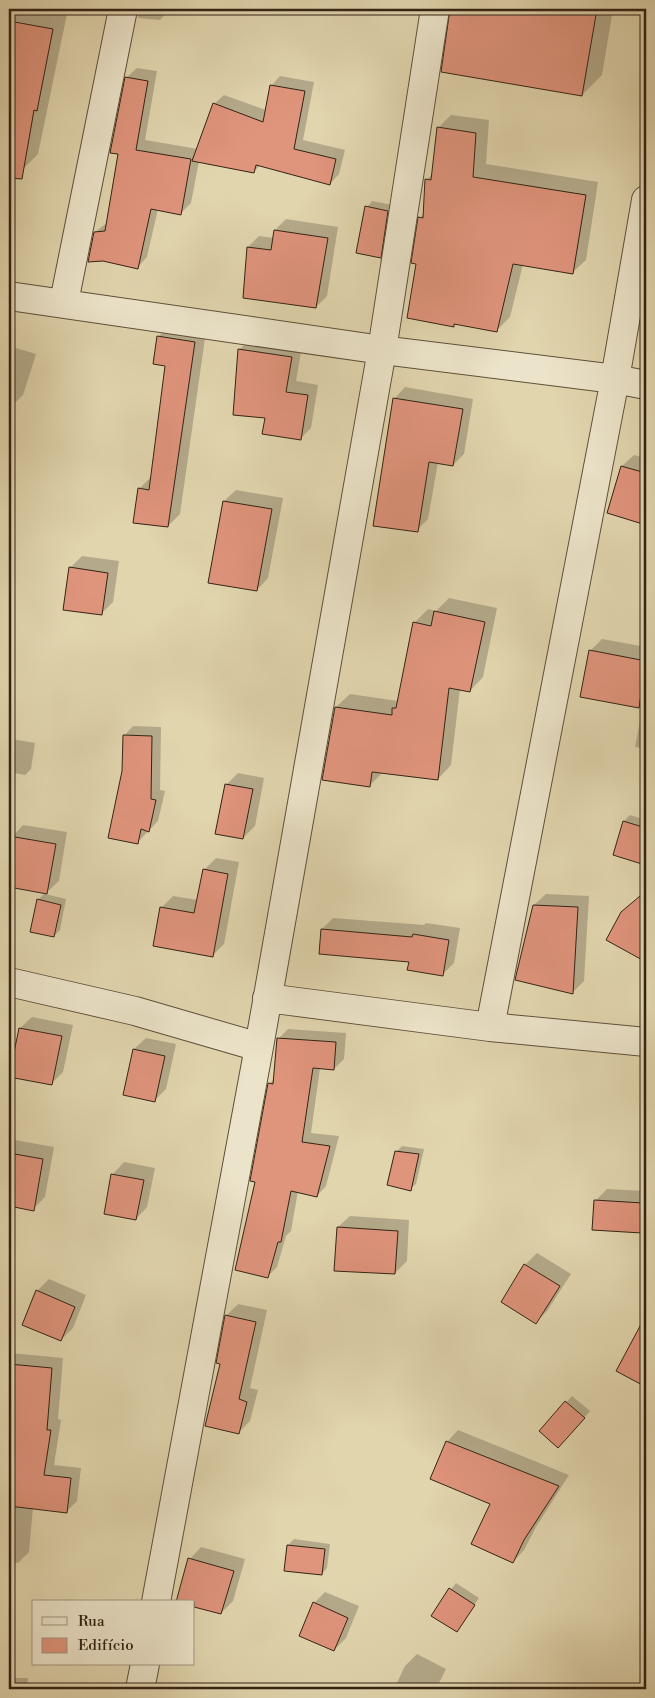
<svg xmlns="http://www.w3.org/2000/svg" width="655" height="1698" viewBox="0 0 655 1698" font-family="'Libre Bodoni',serif">
<style>
.shadow{fill:#0003}
.building{fill:#df947c;stroke:#332314}
.lines{fill:none;stroke-linecap:round;stroke-linejoin:round}
.minor-casing{stroke:#5e503a;stroke-width:30}
.minor{stroke:#ece4ca;stroke-width:28}
</style>
<rect width="100%" height="100%" fill="#e1d5ae"/>
<filter id="stains"><feTurbulence type="fractalNoise" baseFrequency=".004" numOctaves="4"/><feColorMatrix values="0 0 0 0 .2 0 0 0 0 .09 0 0 0 0 .02 0 0 0 .5 -.17"/></filter>
<radialGradient id="worn" r=".72"><stop offset=".6" stop-color="#630" stop-opacity="0"/><stop offset="1" stop-color="#630" stop-opacity=".3"/></radialGradient>
<!-- shadow -->
<path class="shadow" d="M 9,9 L 68,9 L 38,154 L 23,169 L 11,167 L 9,183 Z
M 139,9 L 170,9 L 160,20 L 138,18 Z
M 342,9 L 374,9 L 368,14 Z
M 451,9 L 613,9 L 602,75 L 582,95 L 452,11 Z
M 137,68 L 157,71 L 145,140 L 198,149 L 214,104 L 224,95 L 266,110 L 271,86 L 280,76 L 314,82 L 303,140 L 345,150 L 339,174 L 330,184 L 260,165 L 254,172 L 199,161 L 191,203 L 181,213 L 158,209 L 147,257 L 137,268 L 95,232 L 108,222 L 120,153 L 126,78 Z
M 451,115 L 489,120 L 486,164 L 598,182 L 586,260 L 572,273 L 523,264 L 510,317 L 497,330 L 456,323 L 453,326 L 417,263 L 420,218 L 424,213 L 426,180 L 433,174 L 438,128 Z
M 372,201 L 393,205 L 386,251 L 380,256 L 367,207 Z
M 286,219 L 338,227 L 327,296 L 316,307 L 248,247 L 259,236 L 274,238 L 275,230 Z
M 646,315 L 646,342 L 643,342 Z
M 170,325 L 206,331 L 180,514 L 168,526 L 139,489 L 151,477 L 167,365 L 158,337 Z
M 251,338 L 302,346 L 296,381 L 318,385 L 311,428 L 300,439 L 266,417 L 234,414 L 240,349 Z
M 9,346 L 36,354 L 23,395 L 12,406 L 9,405 Z
M 405,387 L 473,399 L 464,454 L 453,465 L 438,462 L 428,519 L 417,530 L 395,398 Z
M 634,455 L 646,458 L 646,523 L 609,512 L 622,466 Z
M 236,490 L 283,498 L 268,578 L 257,590 L 224,501 Z
M 82,556 L 119,561 L 113,602 L 101,614 L 70,568 Z
M 449,598 L 497,608 L 483,677 L 470,691 L 460,689 L 451,765 L 438,779 L 383,772 L 370,785 L 336,707 L 350,694 L 398,701 L 414,623 L 428,609 L 436,611 Z
M 602,639 L 646,647 L 646,749 L 635,747 L 644,701 L 638,707 L 590,651 Z
M 133,726 L 161,727 L 160,790 L 165,791 L 158,821 L 137,843 L 123,771 L 124,736 Z
M 12,739 L 35,743 L 31,769 L 25,775 L 9,772 L 9,742 Z
M 238,773 L 264,778 L 255,826 L 243,838 L 226,785 Z
M 630,815 L 646,820 L 646,858 L 641,863 L 614,854 L 624,821 Z
M 23,825 L 67,832 L 59,881 L 45,894 L 66,899 L 60,930 L 54,936 L 38,900 L 46,892 L 9,886 L 9,854 L 12,837 Z
M 216,858 L 239,862 L 224,944 L 212,956 L 162,907 L 173,896 L 198,900 L 204,870 Z
M 646,893 L 646,955 L 644,955 L 622,913 Z
M 546,894 L 589,896 L 584,981 L 573,992 L 534,905 Z
M 333,918 L 424,925 L 426,923 L 460,928 L 454,963 L 443,974 L 322,929 Z
M 32,1017 L 73,1025 L 63,1072 L 51,1084 L 20,1028 Z
M 288,1029 L 346,1033 L 344,1059 L 334,1069 L 320,1068 L 311,1133 L 339,1136 L 326,1186 L 317,1196 L 298,1191 L 291,1231 L 286,1236 L 277,1267 L 267,1277 L 256,1181 L 269,1084 L 275,1078 L 278,1039 Z
M 146,1038 L 176,1044 L 166,1089 L 154,1101 L 134,1049 Z
M 9,1139 L 54,1147 L 45,1197 L 33,1209 L 9,1205 Z
M 402,1146 L 424,1149 L 416,1184 L 410,1189 L 396,1152 Z
M 124,1162 L 155,1168 L 147,1207 L 136,1219 L 106,1213 L 113,1174 Z
M 607,1189 L 646,1191 L 646,1227 L 641,1232 L 595,1201 Z
M 350,1216 L 409,1220 L 407,1261 L 395,1273 L 338,1227 Z
M 537,1253 L 571,1274 L 547,1311 L 536,1322 L 502,1301 L 525,1265 Z
M 49,1279 L 86,1295 L 73,1328 L 61,1340 L 37,1291 Z
M 238,1304 L 267,1310 L 250,1388 L 258,1390 L 250,1421 L 238,1433 L 221,1363 L 226,1316 Z
M 10,1353 L 63,1358 L 58,1419 L 61,1420 L 54,1465 L 81,1468 L 77,1501 L 66,1512 L 33,1508 L 29,1552 L 18,1563 L 9,1562 L 9,1436 L 14,1401 L 9,1400 Z
M 572,1396 L 590,1411 L 564,1441 L 541,1431 Z
M 458,1430 L 569,1475 L 536,1527 L 524,1550 L 513,1562 L 491,1503 L 447,1442 Z
M 294,1539 L 330,1544 L 327,1568 L 322,1574 L 288,1545 Z
M 201,1547 L 245,1559 L 233,1601 L 221,1613 L 194,1606 L 190,1559 Z
M 456,1583 L 479,1598 L 456,1631 L 432,1615 Z
M 325,1592 L 359,1606 L 346,1638 L 334,1650 L 314,1603 Z
M 417,1654 L 446,1669 L 436,1689 L 394,1689 L 405,1666 Z
M 9,1678 L 28,1678 L 27,1689 L 9,1689 Z"/>
<!-- building -->
<path class="building" d="M 450,9 L 597,9 L 582,96 L 441,72 Z
M 9,21 L 53,29 L 37,111 L 34,110 L 22,179 L 9,178 Z
M 125,77 L 148,81 L 136,150 L 191,159 L 181,215 L 151,209 L 138,269 L 103,261 L 88,262 L 94,232 L 105,231 L 118,154 L 110,153 Z
M 270,85 L 305,91 L 294,149 L 336,159 L 330,185 L 256,165 L 254,173 L 192,161 L 213,103 L 263,122 Z
M 437,127 L 476,133 L 473,177 L 586,195 L 573,274 L 513,264 L 497,332 L 454,324 L 454,327 L 407,318 L 416,264 L 411,263 L 418,217 L 423,218 L 425,179 L 431,180 Z
M 365,206 L 388,211 L 381,258 L 356,253 Z
M 274,230 L 328,238 L 316,308 L 243,298 L 247,247 L 271,250 Z
M 157,336 L 195,342 L 168,527 L 133,523 L 138,488 L 149,490 L 165,366 L 153,364 Z
M 238,349 L 292,357 L 286,392 L 308,395 L 301,440 L 262,434 L 265,418 L 233,415 Z
M 393,398 L 463,409 L 453,466 L 429,462 L 418,532 L 373,526 Z
M 621,466 L 646,473 L 646,525 L 607,513 Z
M 223,501 L 272,509 L 257,591 L 208,583 Z
M 69,567 L 108,573 L 102,615 L 63,610 Z
M 434,611 L 485,622 L 470,692 L 449,688 L 438,780 L 372,772 L 370,787 L 322,780 L 335,707 L 392,715 L 392,708 L 396,708 L 413,622 L 431,626 Z
M 589,650 L 646,661 L 639,708 L 580,697 Z
M 123,735 L 152,736 L 151,799 L 156,800 L 149,832 L 141,829 L 138,844 L 108,838 L 122,771 Z
M 225,784 L 253,789 L 243,839 L 215,834 Z
M 623,821 L 646,828 L 646,849 L 642,864 L 613,855 Z
M 9,836 L 56,844 L 47,894 L 9,887 Z
M 203,869 L 228,874 L 213,957 L 153,946 L 160,907 L 194,913 Z
M 646,891 L 646,962 L 606,940 L 621,912 Z
M 37,899 L 61,905 L 54,937 L 30,932 Z
M 533,905 L 578,907 L 573,994 L 515,980 Z
M 321,929 L 412,937 L 413,934 L 449,940 L 443,976 L 407,970 L 409,962 L 319,954 Z
M 19,1028 L 62,1036 L 52,1085 L 9,1077 Z
M 277,1038 L 336,1042 L 334,1070 L 313,1068 L 302,1142 L 330,1146 L 317,1197 L 291,1191 L 281,1242 L 278,1242 L 268,1278 L 235,1270 L 255,1182 L 250,1181 L 268,1083 L 273,1084 Z
M 133,1049 L 165,1056 L 155,1102 L 123,1095 Z
M 395,1151 L 419,1154 L 411,1191 L 387,1185 Z
M 9,1153 L 43,1159 L 34,1211 L 9,1206 Z
M 111,1174 L 144,1180 L 136,1220 L 104,1214 Z
M 594,1200 L 643,1203 L 642,1233 L 592,1230 Z
M 337,1227 L 398,1231 L 395,1274 L 334,1271 Z
M 524,1264 L 560,1286 L 536,1324 L 501,1302 Z
M 36,1290 L 75,1307 L 61,1341 L 22,1325 Z
M 225,1315 L 256,1322 L 239,1399 L 247,1402 L 239,1434 L 205,1426 L 220,1364 L 216,1363 Z
M 646,1315 L 646,1387 L 616,1371 Z
M 9,1364 L 52,1368 L 47,1430 L 51,1430 L 44,1475 L 71,1478 L 67,1513 L 9,1506 L 9,1428 L 13,1402 L 9,1402 Z
M 565,1401 L 585,1418 L 558,1448 L 539,1431 Z
M 446,1441 L 559,1486 L 524,1540 L 513,1563 L 471,1544 L 490,1504 L 430,1479 Z
M 287,1545 L 325,1549 L 322,1575 L 284,1571 Z
M 188,1558 L 234,1571 L 221,1614 L 194,1607 L 194,1602 L 176,1602 Z
M 449,1588 L 475,1605 L 457,1632 L 431,1616 Z
M 313,1602 L 348,1618 L 334,1651 L 299,1636 Z"/>
<g class="lines">
<!-- minor casing -->
<g class="minor-casing">
<path id="minor" d="M 9,296 L 382,350 L 615,379 L 646,385
M 64,302 L 123,9
M 9,982 L 135,1011 L 259,1047
M 267,998 L 490,1027 L 615,379 L 646,200
M 490,1027 L 646,1042
M 156,1602 L 259,1047 L 382,350 L 435,9
M 140,1689 L 145,1664"/>
</g>
<!-- minor -->
<use href="#minor" class="minor"/>
</g>
<!-- margin -->
<rect width="655" height="1698" fill="none" stroke="#e1d5ae" stroke-width="30"/>
<rect x="10" y="10" width="635" height="1678" fill="none" stroke="#332314" stroke-width="2.5"/>
<rect x="15" y="15" width="625" height="1668" fill="none" stroke="#332314"/>
<!-- legend -->
<rect x="32" y="1600" width="162" height="65" fill="#ece4ca" stroke="#a29781"/>
<rect x="42" y="1617" width="25" height="8" fill="#ece4ca" stroke="#a29781"/>
<text x="78" y="1626" font-size="15" fill="#332314">Rua</text>
<rect x="42" y="1638" width="25" height="15" fill="#df947c" stroke="#a29781"/>
<text x="78" y="1650" font-size="15" fill="#332314">Edifício</text>
<rect width="100%" height="100%" filter="url(#stains)"/>
<rect width="100%" height="100%" fill="url(#worn)"/>
</svg>
